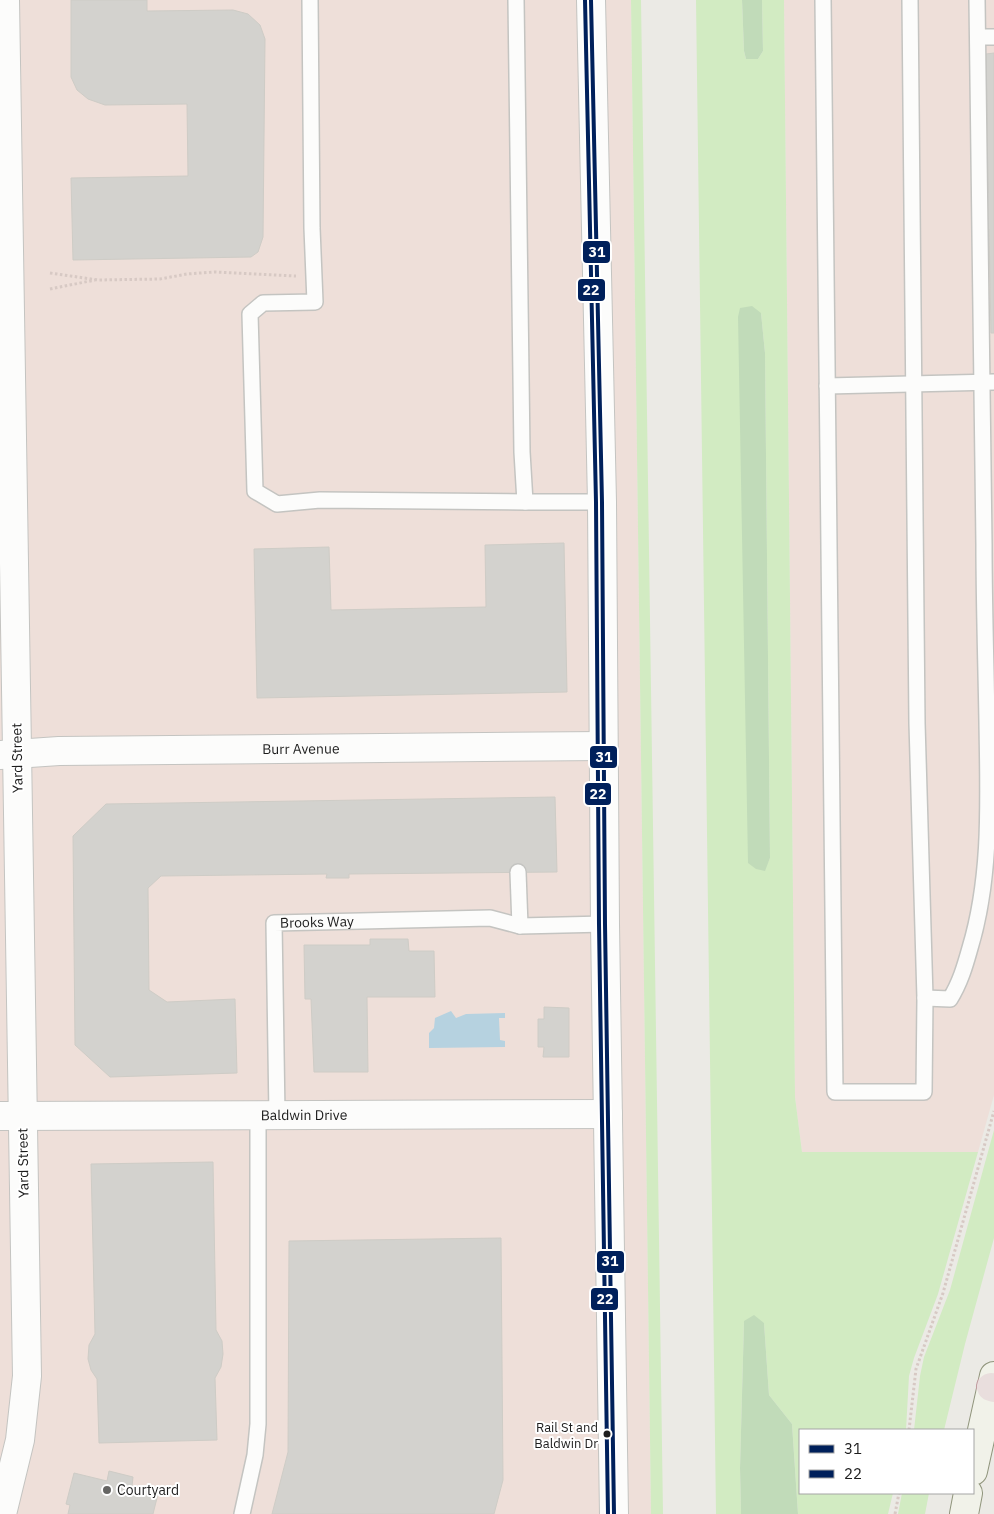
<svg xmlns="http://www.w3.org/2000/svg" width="994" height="1514" viewBox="0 0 994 1514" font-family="'IBM Plex Sans',sans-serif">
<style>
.commercial{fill:#eedfd9}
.grass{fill:#d2ebc2;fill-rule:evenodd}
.forest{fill:#c1dbb9}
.water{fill:#b6d2e0}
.building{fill:#d3d2ce;stroke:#ceccc6}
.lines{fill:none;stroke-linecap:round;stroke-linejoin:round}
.service-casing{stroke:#c4c4c1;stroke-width:18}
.minor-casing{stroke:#c4c4c1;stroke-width:30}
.tertiary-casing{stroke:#c4c4c1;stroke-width:30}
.secondary-casing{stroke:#90957c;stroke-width:30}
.motorway-casing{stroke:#c29ca1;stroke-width:30}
.path{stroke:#d7c9c4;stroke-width:3;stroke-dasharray:2.5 2.5;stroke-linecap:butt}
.service{stroke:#fcfcfb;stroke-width:15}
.minor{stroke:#fcfcfb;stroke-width:28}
.tertiary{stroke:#fcfcfb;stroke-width:28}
.secondary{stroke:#f1f2e9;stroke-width:28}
.motorway{stroke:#e9dedd;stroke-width:28}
.bus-1-casing{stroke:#fff;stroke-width:8}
.bus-2-casing{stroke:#fff;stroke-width:8}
.bus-1{stroke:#00205b;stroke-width:4}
.bus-2{stroke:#00205b;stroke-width:4}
.bus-dot{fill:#1d1d1d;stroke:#fff;stroke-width:2}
.poi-dot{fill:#656563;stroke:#fff;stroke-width:2}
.labels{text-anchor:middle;stroke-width:4;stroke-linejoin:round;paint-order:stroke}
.bus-label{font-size:13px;fill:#1d1d1d;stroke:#fff;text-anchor:end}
.street-label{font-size:14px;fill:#1d1d1d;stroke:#fff}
.poi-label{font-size:14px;fill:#1d1d1d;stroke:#fff;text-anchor:start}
.line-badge{stroke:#fff;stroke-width:2}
.badge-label{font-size:14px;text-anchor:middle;font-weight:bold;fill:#fff}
</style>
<rect width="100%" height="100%" fill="#ebeae5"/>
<!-- commercial -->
<path class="commercial" d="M 0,0 L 631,0 L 651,1514 L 0,1514 Z
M 784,0 L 994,0 L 994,1095 L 978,1152 L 802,1152 L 795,1097 Z"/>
<!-- grass -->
<path class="grass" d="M 631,0 L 641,0 L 663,1514 L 651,1514 Z
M 696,0 L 742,0 L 744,51 L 746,59 L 758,59 L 763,51 L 762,0 L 784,0 L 795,1097 L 802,1152 L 978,1152 L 938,1294 L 914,1358 L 909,1376 L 906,1430 L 800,1430 L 800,1493 L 893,1493 L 888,1514 L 798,1514 L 792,1424 L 769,1395 L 764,1323 L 744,1321 L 740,1468 L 741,1514 L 716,1514 ZM 761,313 L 765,353 L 770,858 L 764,871 Z
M 994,1130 L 994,1238 L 965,1344 L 944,1430 L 914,1430 L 920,1376 L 924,1357 L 950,1290 Z
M 902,1493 L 929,1493 L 925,1514 L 898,1514 Z"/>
<!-- forest -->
<path class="forest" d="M 742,0 L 762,0 L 763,51 L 758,59 L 746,59 L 744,51 Z
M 752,306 L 761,313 L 765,353 L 770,858 L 765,871 L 756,869 L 748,863 L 738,317 L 740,308 Z
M 754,1315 L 764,1323 L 769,1395 L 792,1424 L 798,1514 L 741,1514 L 740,1468 L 744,1321 Z"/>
<!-- water -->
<path class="water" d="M 451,1011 L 456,1018 L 466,1014 L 505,1013 L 505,1018 L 499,1018 L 500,1040 L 505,1041 L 505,1047 L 429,1048 L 429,1033 L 434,1028 L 435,1018 Z"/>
<!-- building -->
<path class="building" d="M 71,0 L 147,0 L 147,11 L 233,10 L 248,14 L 260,25 L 265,39 L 263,237 L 258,252 L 251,257 L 73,260 L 71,178 L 188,176 L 187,104 L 105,105 L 88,99 L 77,90 L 71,77 Z
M 994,53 L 994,333 L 991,333 L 989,229 L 984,229 L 983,193 L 988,193 L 986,54 Z
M 564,543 L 567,692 L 257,698 L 254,549 L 329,547 L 331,610 L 486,607 L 485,545 Z
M 555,797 L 557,872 L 349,874 L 349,878 L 326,878 L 327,874 L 161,876 L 148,888 L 149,990 L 167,1002 L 235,999 L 237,1073 L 110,1077 L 75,1045 L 73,836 L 106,804 Z
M 370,939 L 408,939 L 409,951 L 434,951 L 435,997 L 367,997 L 368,1072 L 314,1072 L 311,999 L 305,999 L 304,945 L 370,945 Z
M 544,1007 L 569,1008 L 569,1057 L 543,1057 L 544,1047 L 538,1047 L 538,1019 L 544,1019 Z
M 213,1162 L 216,1330 L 222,1341 L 223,1354 L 221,1367 L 215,1378 L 217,1440 L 99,1443 L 97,1379 L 91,1370 L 88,1359 L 89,1345 L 95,1334 L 91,1164 Z
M 501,1238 L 503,1480 L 494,1514 L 272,1514 L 288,1452 L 289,1241 Z
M 109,1471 L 133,1477 L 132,1486 L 158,1494 L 153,1514 L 68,1514 L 70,1505 L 66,1504 L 74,1473 L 107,1481 Z"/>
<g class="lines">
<!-- service casing -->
<g class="service-casing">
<g id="service">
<path d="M 310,0 L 312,228 L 315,302 L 263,303 L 250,314 L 255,491 L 277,504 L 320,500 L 525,502"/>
<path d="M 516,0 L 522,452 L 525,502 L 602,502"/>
<path d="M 823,0 L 835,1092 L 924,1092 L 925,998 L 917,723 L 910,0"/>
<path d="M 978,37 L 994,37"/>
<path d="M 827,386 L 994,382"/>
<path d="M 518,872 L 520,926"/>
<path d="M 925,998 L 950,999 C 960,983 965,966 970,948 C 992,875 988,797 987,722 C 986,663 984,604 984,545 C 982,364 981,182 977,0"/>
<path id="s1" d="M 277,1115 L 274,923 L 490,918 L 520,926 L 605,924"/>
<path d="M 242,1514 L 255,1455 L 258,1424 L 258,1116"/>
</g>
</g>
<!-- minor casing -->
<g class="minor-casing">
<g id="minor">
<path d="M 591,0 L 602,502 L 605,924 L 614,1514"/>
<path id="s2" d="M 0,755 L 59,751 L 603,746"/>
<path id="s3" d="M 0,1116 L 608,1114"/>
</g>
</g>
<!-- tertiary casing -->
<g class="tertiary-casing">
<path id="tertiary" d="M 2,1514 L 20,1440 L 27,1376 L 5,0"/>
</g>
<!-- secondary casing -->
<g class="secondary-casing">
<path id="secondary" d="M 973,1471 L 994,1376
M 964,1514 L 968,1493"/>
</g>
<!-- motorway casing -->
<g class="motorway-casing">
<path id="motorway" d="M 991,1387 L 994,1388"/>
</g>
<!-- path -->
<path class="path" d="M 50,273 L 98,280 L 160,279 L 187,274 L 214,272 L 296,276
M 50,289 L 95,280
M 909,1430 L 916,1369 L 943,1293 L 994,1111
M 895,1514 L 899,1493"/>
<!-- service -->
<use href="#service" class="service"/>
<!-- minor -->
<use href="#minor" class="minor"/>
<!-- tertiary -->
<use href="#tertiary" class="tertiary"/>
<!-- secondary -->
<use href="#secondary" class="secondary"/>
<!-- motorway -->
<use href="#motorway" class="motorway"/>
<!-- bus-1 casing -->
<g class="bus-1-casing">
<path id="bus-1" d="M 591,0 L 602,502 L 605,924 L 614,1514"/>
</g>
<!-- bus-2 casing -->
<g class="bus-2-casing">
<path id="bus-2" d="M 585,0 L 596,502 L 599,924 L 608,1514"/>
</g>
<!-- bus-1 -->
<use href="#bus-1" class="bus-1"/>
<!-- bus-2 -->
<use href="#bus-2" class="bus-2"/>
</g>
<!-- markers -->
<circle class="bus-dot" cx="607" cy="1434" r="4.5"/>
<circle class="poi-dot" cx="107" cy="1490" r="5"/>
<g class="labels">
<!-- bus labels -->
<g class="bus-label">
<text x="598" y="1432">Rail St and<tspan x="598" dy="16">Baldwin Dr</tspan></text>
</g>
<!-- street labels -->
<g class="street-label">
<text dy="5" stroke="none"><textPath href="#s2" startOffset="301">Burr Avenue</textPath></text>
<text transform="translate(17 758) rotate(-91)" y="5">Yard Street</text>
<text dy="5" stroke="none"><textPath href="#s1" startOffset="235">Brooks Way</textPath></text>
<text dy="5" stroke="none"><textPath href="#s3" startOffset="304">Baldwin Drive</textPath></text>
<text transform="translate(23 1163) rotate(-91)" y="5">Yard Street</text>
</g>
<!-- poi labels -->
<g class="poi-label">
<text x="117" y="1495">Courtyard</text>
</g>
</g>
<g class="line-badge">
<rect x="582" y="240" width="29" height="24" rx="5" fill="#00205b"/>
<rect x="577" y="278" width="29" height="24" rx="5" fill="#00205b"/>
<rect x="589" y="745" width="29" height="24" rx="5" fill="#00205b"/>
<rect x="584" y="782" width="28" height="24" rx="5" fill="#00205b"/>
<rect x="596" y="1250" width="29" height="24" rx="5" fill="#00205b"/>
<rect x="590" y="1287" width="29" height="24" rx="5" fill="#00205b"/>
</g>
<g class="badge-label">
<text x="597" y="257">31</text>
<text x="591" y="295">22</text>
<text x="604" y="762">31</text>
<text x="598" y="799">22</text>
<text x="610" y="1266">31</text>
<text x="605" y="1304">22</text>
</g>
<!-- legend -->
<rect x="799" y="1429" width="175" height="65" fill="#ffffff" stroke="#a5a5a5"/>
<rect x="809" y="1445" width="25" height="8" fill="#00205b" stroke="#a5a5a5"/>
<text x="844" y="1454" font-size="15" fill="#1d1d1d">31</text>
<rect x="809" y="1470" width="25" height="8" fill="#00205b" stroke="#a5a5a5"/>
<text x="844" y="1479" font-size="15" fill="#1d1d1d">22</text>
</svg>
